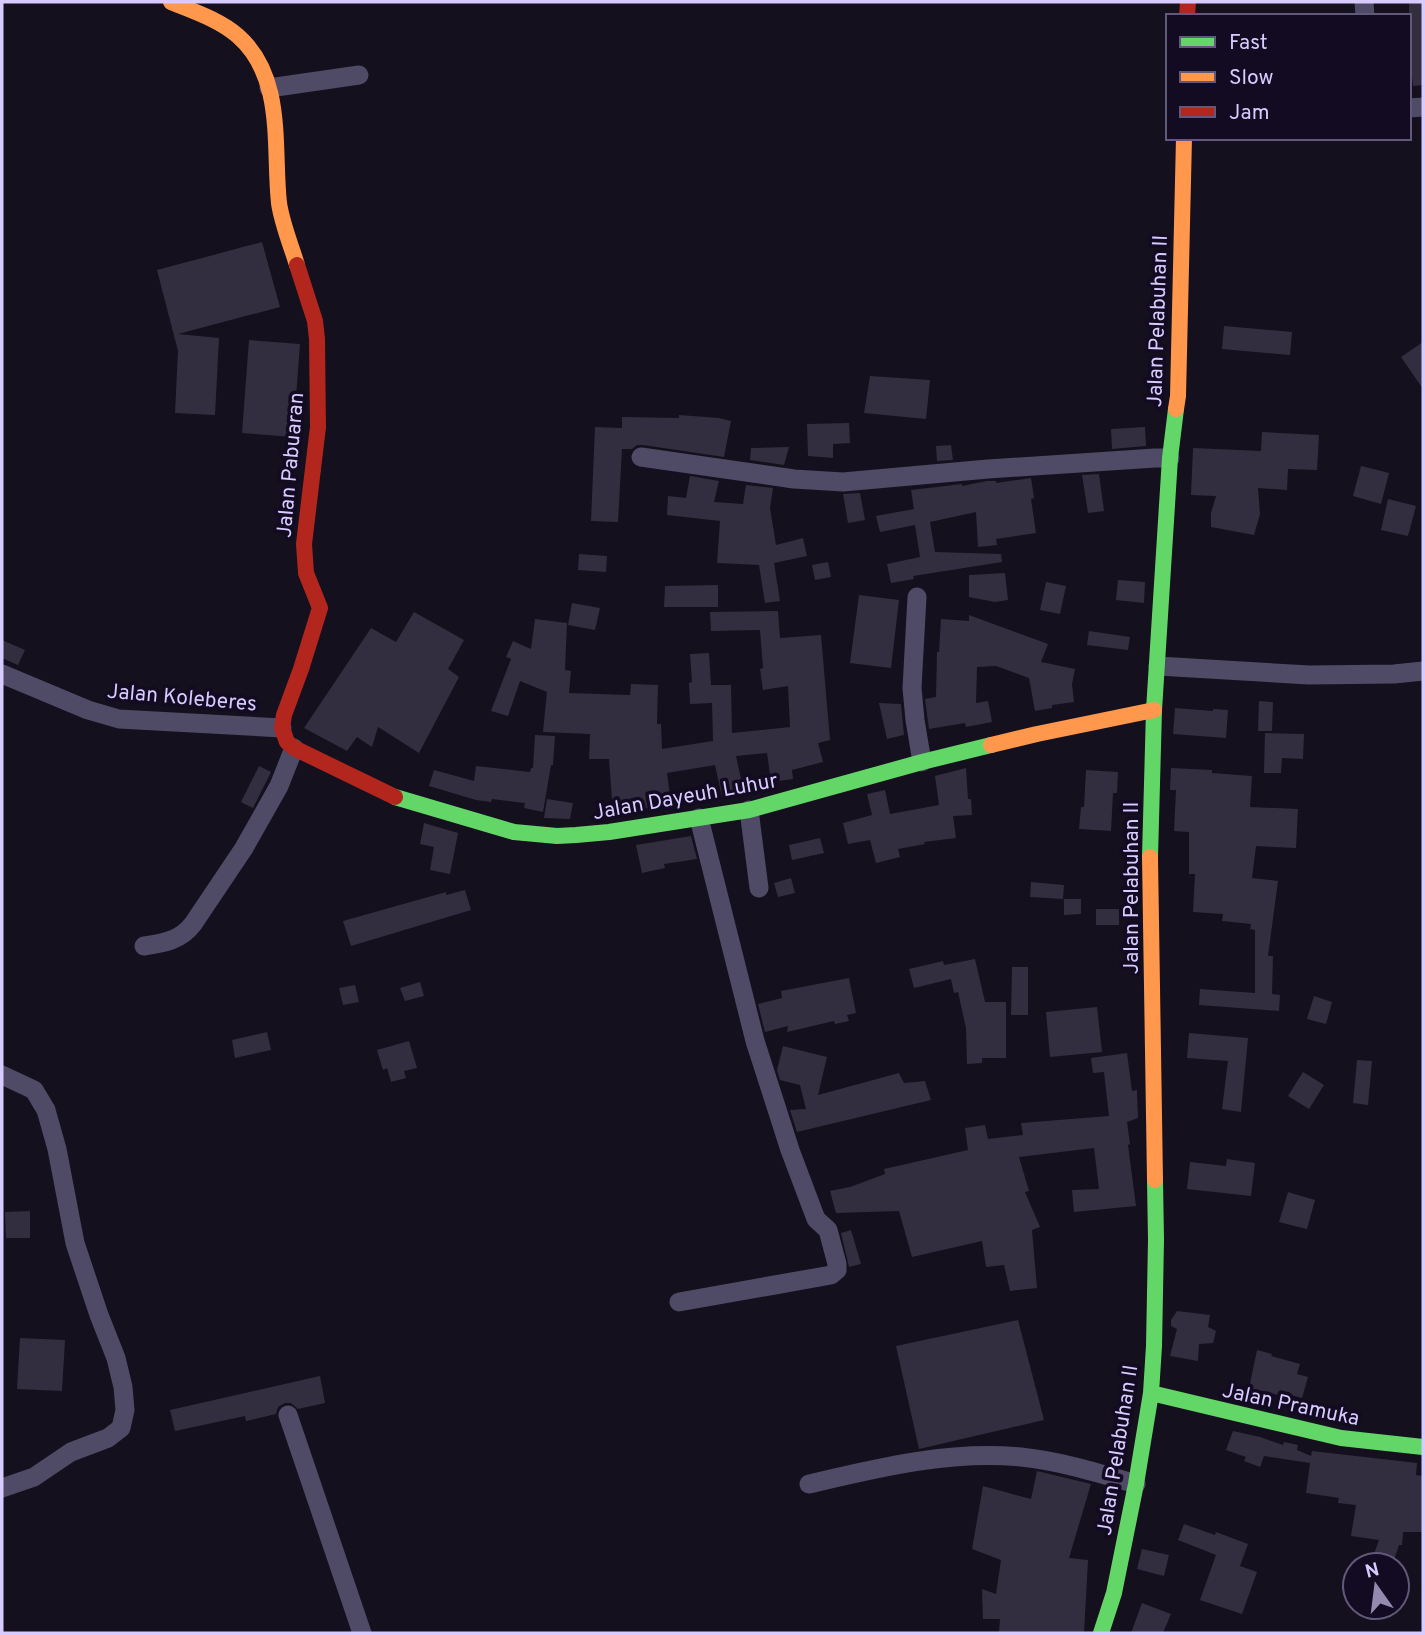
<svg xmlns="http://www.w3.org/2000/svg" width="1425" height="1635" viewBox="0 0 1425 1635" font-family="Overpass,sans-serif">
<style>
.building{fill:#322e3f}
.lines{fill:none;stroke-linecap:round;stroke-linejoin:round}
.street{stroke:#4f4a66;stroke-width:19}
.fast{stroke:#63d668;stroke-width:16}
.slow{stroke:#ff974d;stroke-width:16}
.jam{stroke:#b3261e;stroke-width:16}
.labels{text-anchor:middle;stroke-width:7;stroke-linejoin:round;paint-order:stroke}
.street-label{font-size:21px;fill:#d8cbff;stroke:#120b22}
</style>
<rect width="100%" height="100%" fill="#14101d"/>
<!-- building -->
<path class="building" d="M 1409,3 L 1423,3 L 1423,85 L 1413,86 L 1409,50 Z
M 262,242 L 280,307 L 178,334 L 219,338 L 215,415 L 175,413 L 178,351 L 157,270 Z
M 1224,326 L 1292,332 L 1290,355 L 1222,349 Z
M 249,340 L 300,344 L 293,437 L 242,433 Z
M 1423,342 L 1423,389 L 1401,357 Z
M 870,376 L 930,380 L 926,419 L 864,413 Z
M 679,415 L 719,418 L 731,421 L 724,457 L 643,445 L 637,445 L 632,449 L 622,449 L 618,522 L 591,521 L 595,427 L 622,428 L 622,417 L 679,418 Z
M 849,423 L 850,443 L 833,444 L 833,458 L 808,456 L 807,424 Z
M 1145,427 L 1146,446 L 1112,449 L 1111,429 Z
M 1262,432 L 1319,435 L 1317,470 L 1288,469 L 1287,490 L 1258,488 L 1260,514 L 1254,535 L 1211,527 L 1211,513 L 1216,496 L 1191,495 L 1193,448 L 1261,451 Z
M 951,445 L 953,460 L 937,461 L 936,446 Z
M 789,447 L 784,465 L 750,460 L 751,448 Z
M 1361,466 L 1389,473 L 1381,504 L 1353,496 Z
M 1099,474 L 1104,511 L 1088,513 L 1082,475 Z
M 690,476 L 719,481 L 714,502 L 743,504 L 746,485 L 773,488 L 770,508 L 776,545 L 803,538 L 807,556 L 774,563 L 780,601 L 765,603 L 759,565 L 717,563 L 720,521 L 667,515 L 668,496 L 686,498 Z
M 1031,478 L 1034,498 L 1031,499 L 1036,533 L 996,539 L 997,545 L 978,547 L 976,512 L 930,522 L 935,552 L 1001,554 L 1002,562 L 913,576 L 914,579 L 891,583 L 887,564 L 920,557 L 915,525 L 880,532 L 876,516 L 914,509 L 911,490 L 962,484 L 962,486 L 987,481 L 996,481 L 996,483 Z
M 860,493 L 865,520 L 848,523 L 843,494 Z
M 1388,499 L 1416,506 L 1408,536 L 1381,530 Z
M 579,554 L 607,556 L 606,572 L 578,570 Z
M 828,562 L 831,577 L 815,580 L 812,565 Z
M 1005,573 L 1008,600 L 995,602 L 969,597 L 969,575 Z
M 1118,580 L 1145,582 L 1144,603 L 1116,600 Z
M 1046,582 L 1066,586 L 1060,614 L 1040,610 Z
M 718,585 L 718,607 L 664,607 L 665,586 Z
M 859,595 L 899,600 L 891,668 L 850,663 Z
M 572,603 L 600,608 L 595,630 L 568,625 Z
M 778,611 L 780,638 L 821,635 L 830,740 L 818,743 L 823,762 L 792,770 L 793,779 L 771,782 L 767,753 L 736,756 L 744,793 L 722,797 L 715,765 L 667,773 L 671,805 L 613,813 L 609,759 L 589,759 L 590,734 L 543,732 L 547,692 L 520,681 L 508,716 L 491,711 L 511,659 L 506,657 L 513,641 L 531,649 L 535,619 L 567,623 L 565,670 L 571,671 L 569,693 L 630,695 L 631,684 L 658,685 L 657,724 L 661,724 L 662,749 L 713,741 L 712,703 L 690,704 L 689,683 L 692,682 L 690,654 L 709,653 L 711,685 L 731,685 L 732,733 L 790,727 L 788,686 L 763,690 L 760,669 L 763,668 L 760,630 L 711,631 L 710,612 Z
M 414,612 L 464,640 L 448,669 L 459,677 L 419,753 L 378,727 L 372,747 L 357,737 L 347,751 L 304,728 L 371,628 L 396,642 Z
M 969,615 L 1048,644 L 1041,662 L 1075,669 L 1072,684 L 1074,702 L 1052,705 L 1052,708 L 1035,711 L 1029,678 L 996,666 L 977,667 L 976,703 L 988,701 L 992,722 L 966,727 L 965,723 L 929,729 L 925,699 L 936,697 L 937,652 L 939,652 L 941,619 L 969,621 Z
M 1089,631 L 1130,637 L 1128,650 L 1087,645 Z
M 2,640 L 25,650 L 18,665 L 2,658 Z
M 1259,701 L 1273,702 L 1272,731 L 1258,731 Z
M 879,703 L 901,704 L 904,735 L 887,739 Z
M 1175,708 L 1213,711 L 1213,709 L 1228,710 L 1226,738 L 1173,734 Z
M 1265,733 L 1304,734 L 1303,759 L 1282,758 L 1281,773 L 1264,773 Z
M 535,735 L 555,736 L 553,765 L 551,765 L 543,812 L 524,808 L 525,803 L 492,799 L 491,802 L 476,800 L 429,786 L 434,770 L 474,781 L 476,766 L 530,772 L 531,768 L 533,768 Z
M 259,766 L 271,772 L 253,808 L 241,802 Z
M 966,768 L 968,799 L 971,799 L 972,815 L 953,816 L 956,838 L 924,842 L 925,844 L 898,849 L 900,857 L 876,863 L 870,840 L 848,844 L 843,823 L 872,815 L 867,794 L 885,790 L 890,814 L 939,805 L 935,776 Z
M 1171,768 L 1212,770 L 1212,773 L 1252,776 L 1250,807 L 1298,809 L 1296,848 L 1256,846 L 1252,878 L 1278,881 L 1268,956 L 1273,956 L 1272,994 L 1280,995 L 1279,1011 L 1199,1005 L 1200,989 L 1255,993 L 1255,930 L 1250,929 L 1251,924 L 1222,921 L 1223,914 L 1193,912 L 1195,874 L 1189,874 L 1189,832 L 1174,831 L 1176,790 L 1170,790 Z
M 1086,770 L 1118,772 L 1117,793 L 1113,793 L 1111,831 L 1079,829 L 1081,807 L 1084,807 Z
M 547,799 L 573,803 L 570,819 L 544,818 Z
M 424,823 L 458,833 L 450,874 L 430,870 L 434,847 L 420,844 Z
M 691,836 L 697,859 L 664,864 L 665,868 L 642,873 L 636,845 Z
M 820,838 L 824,853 L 792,860 L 789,845 Z
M 791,878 L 795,893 L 778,897 L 774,883 Z
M 1031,882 L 1064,885 L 1063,899 L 1030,897 Z
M 465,890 L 471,910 L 351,946 L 343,921 L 446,892 L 446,895 Z
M 1064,899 L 1081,899 L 1081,914 L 1064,915 Z
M 1096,909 L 1119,909 L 1119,925 L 1096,925 Z
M 975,959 L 985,1002 L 1006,1002 L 1006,1058 L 982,1058 L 982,1063 L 967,1064 L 966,1028 L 958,992 L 954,993 L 951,979 L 914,988 L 909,969 L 943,961 L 944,965 Z
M 1012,967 L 1028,967 L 1028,1015 L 1011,1015 Z
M 849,978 L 856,1013 L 847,1015 L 849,1021 L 835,1024 L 834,1021 L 787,1032 L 788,1026 L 765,1032 L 758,1004 L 782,998 L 781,991 Z
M 420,982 L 424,996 L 405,1001 L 400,988 Z
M 355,985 L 359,1002 L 343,1005 L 339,988 Z
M 1314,996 L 1332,1002 L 1326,1024 L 1307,1019 Z
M 1097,1007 L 1102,1052 L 1050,1057 L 1046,1012 Z
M 267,1032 L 271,1050 L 235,1058 L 232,1040 Z
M 1189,1033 L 1248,1038 L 1241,1112 L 1222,1109 L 1228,1061 L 1187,1058 Z
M 409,1041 L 417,1068 L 404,1071 L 406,1078 L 391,1082 L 387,1068 L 383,1070 L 377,1050 Z
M 783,1046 L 827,1057 L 818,1095 L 899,1073 L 904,1083 L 925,1081 L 931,1100 L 797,1132 L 790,1110 L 806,1109 L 800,1085 L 780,1080 L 777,1070 Z
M 1127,1053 L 1132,1091 L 1137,1090 L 1137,1094 L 1138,1118 L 1127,1122 L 1130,1144 L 1128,1145 L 1136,1206 L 1074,1212 L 1072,1190 L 1099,1189 L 1094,1148 L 1019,1157 L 1029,1191 L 1025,1192 L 1040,1227 L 1032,1230 L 1037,1288 L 1010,1291 L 1004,1265 L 986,1267 L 982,1241 L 912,1257 L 899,1211 L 836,1213 L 830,1191 L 850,1187 L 885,1174 L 884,1169 L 968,1150 L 965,1128 L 985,1125 L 988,1139 L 1023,1135 L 1021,1123 L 1109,1116 L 1104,1072 L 1093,1073 L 1091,1058 Z
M 1357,1060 L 1372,1061 L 1368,1105 L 1353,1103 Z
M 1303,1072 L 1324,1085 L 1309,1109 L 1288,1096 Z
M 1227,1159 L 1255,1163 L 1251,1196 L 1187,1189 L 1190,1162 L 1226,1166 Z
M 1288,1192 L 1315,1200 L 1307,1229 L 1279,1222 Z
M 30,1211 L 30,1238 L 6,1238 L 5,1212 Z
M 851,1230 L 861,1264 L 849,1267 L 841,1233 Z
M 1177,1311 L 1210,1315 L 1208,1327 L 1216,1331 L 1213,1343 L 1199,1344 L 1198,1361 L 1170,1356 L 1177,1329 L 1171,1326 L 1171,1320 Z
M 1018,1320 L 1044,1420 L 919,1449 L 896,1346 Z
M 20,1338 L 65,1340 L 62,1391 L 17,1389 Z
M 1257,1350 L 1272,1354 L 1271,1356 L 1300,1364 L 1297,1374 L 1308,1377 L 1302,1398 L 1291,1395 L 1291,1398 L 1249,1388 Z
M 320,1376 L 325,1403 L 298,1409 L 291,1403 L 285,1403 L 278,1407 L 276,1414 L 246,1421 L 245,1416 L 175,1431 L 170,1410 Z
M 1233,1431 L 1260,1437 L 1283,1445 L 1284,1442 L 1298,1445 L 1297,1450 L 1311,1456 L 1312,1451 L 1417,1463 L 1416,1475 L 1423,1476 L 1423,1532 L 1403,1532 L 1402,1545 L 1399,1545 L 1394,1560 L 1374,1554 L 1379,1540 L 1351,1536 L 1356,1505 L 1338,1503 L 1339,1498 L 1306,1493 L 1310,1463 L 1264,1456 L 1260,1467 L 1244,1461 L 1246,1457 L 1226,1450 Z
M 1037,1471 L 1091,1484 L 1069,1558 L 1088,1560 L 1084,1633 L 999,1633 L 1000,1619 L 983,1619 L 982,1589 L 996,1594 L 1001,1560 L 972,1549 L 983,1486 L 1031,1499 Z
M 1184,1524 L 1215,1535 L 1216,1532 L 1248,1544 L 1240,1566 L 1257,1572 L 1242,1614 L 1200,1600 L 1216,1555 L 1178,1540 Z
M 1142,1549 L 1169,1555 L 1164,1576 L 1137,1569 Z
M 1142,1603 L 1171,1614 L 1163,1633 L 1131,1633 Z"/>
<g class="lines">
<!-- street -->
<path class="street" d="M 1364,2 L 1365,16
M 269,88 L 359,75
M 1409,108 L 1423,107
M 641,457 L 794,479 L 843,482 L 988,469 L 1155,458 L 1170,458
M 917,597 L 912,688 L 915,720 L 922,762
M 1158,666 L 1309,675 L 1394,674 L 1423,671
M 2,674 L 88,710 L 119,719 L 282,728
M 749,810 L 759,888
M 144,946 C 163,943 180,941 193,924 L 244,848 L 279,786 L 294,748
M 2,1075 L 34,1090 L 46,1110 L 57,1149 L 75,1243 L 99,1315 L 116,1358 L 123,1387 L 125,1410 L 121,1428 L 108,1438 L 71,1452 L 34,1477 L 2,1488
M 679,1302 L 831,1275 L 837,1270 L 837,1264 L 828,1230 L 816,1219 L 790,1150 L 755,1041 L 699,818
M 288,1415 L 362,1633
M 809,1484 C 877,1468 950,1450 1021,1457 C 1060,1461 1099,1473 1136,1484"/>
<!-- fast -->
<path class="fast" d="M 395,797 L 514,832 L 557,836 L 576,835 L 609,832 L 749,810 L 922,762 L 991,745
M 1150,857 L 1154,710 L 1170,458 L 1176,409
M 1151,1393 L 1341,1438 L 1423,1447
M 1101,1633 L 1114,1593 L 1136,1484 L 1151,1393 L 1154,1346 L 1156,1240 L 1155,1180"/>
<!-- slow -->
<path class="slow" d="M 171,2 C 193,11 220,20 238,36 C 285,77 273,148 279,203 C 282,224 291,245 297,265
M 1176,409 L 1178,396 L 1184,138
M 991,745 L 1037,734 L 1154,710
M 1150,857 L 1155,1180"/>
<!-- jam -->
<path class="jam" d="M 1187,16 L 1188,2
M 297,265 L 315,321 L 317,339 L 318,427 L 304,544 L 306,573 L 320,608 L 301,669 L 284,715 L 282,728 L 287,742 L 294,748 L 395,797"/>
</g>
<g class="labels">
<!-- street labels -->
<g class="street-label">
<text transform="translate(1157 321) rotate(-88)" y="7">Jalan Pelabuhan II</text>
<text transform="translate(290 465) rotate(-85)" y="7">Jalan Pabuaran</text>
<text transform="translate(182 697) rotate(5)" y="7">Jalan Koleberes</text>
<text transform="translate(685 796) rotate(-10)" y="7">Jalan Dayeuh Luhur</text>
<text transform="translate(1131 888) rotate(-90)" y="7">Jalan Pelabuhan II</text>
<text transform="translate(1291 1404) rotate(12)" y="7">Jalan Pramuka</text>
<text transform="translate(1117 1450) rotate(-81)" y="7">Jalan Pelabuhan II</text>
</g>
</g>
<!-- border -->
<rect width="1425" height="1635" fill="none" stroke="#d8cbff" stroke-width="7"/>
<!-- legend -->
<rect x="1166" y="14" width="245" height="126" fill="#120b22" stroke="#61587a" stroke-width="2"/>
<rect x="1180" y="37" width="35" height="10" fill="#63d668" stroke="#61587a" stroke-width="2"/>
<text x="1229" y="49" font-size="21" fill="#d8cbff">Fast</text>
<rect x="1180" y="72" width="35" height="10" fill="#ff974d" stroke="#61587a" stroke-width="2"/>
<text x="1229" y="84" font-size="21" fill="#d8cbff">Slow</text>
<rect x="1180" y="107" width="35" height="10" fill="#b3261e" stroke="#61587a" stroke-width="2"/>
<text x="1229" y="119" font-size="21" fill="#d8cbff">Jam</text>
<!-- north arrow -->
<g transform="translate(1376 1586) rotate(346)"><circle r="33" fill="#120b22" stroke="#61587a" stroke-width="2"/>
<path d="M0-5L12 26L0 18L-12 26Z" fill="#938ab0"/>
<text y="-10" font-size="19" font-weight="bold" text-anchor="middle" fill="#d8cbff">N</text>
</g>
</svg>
